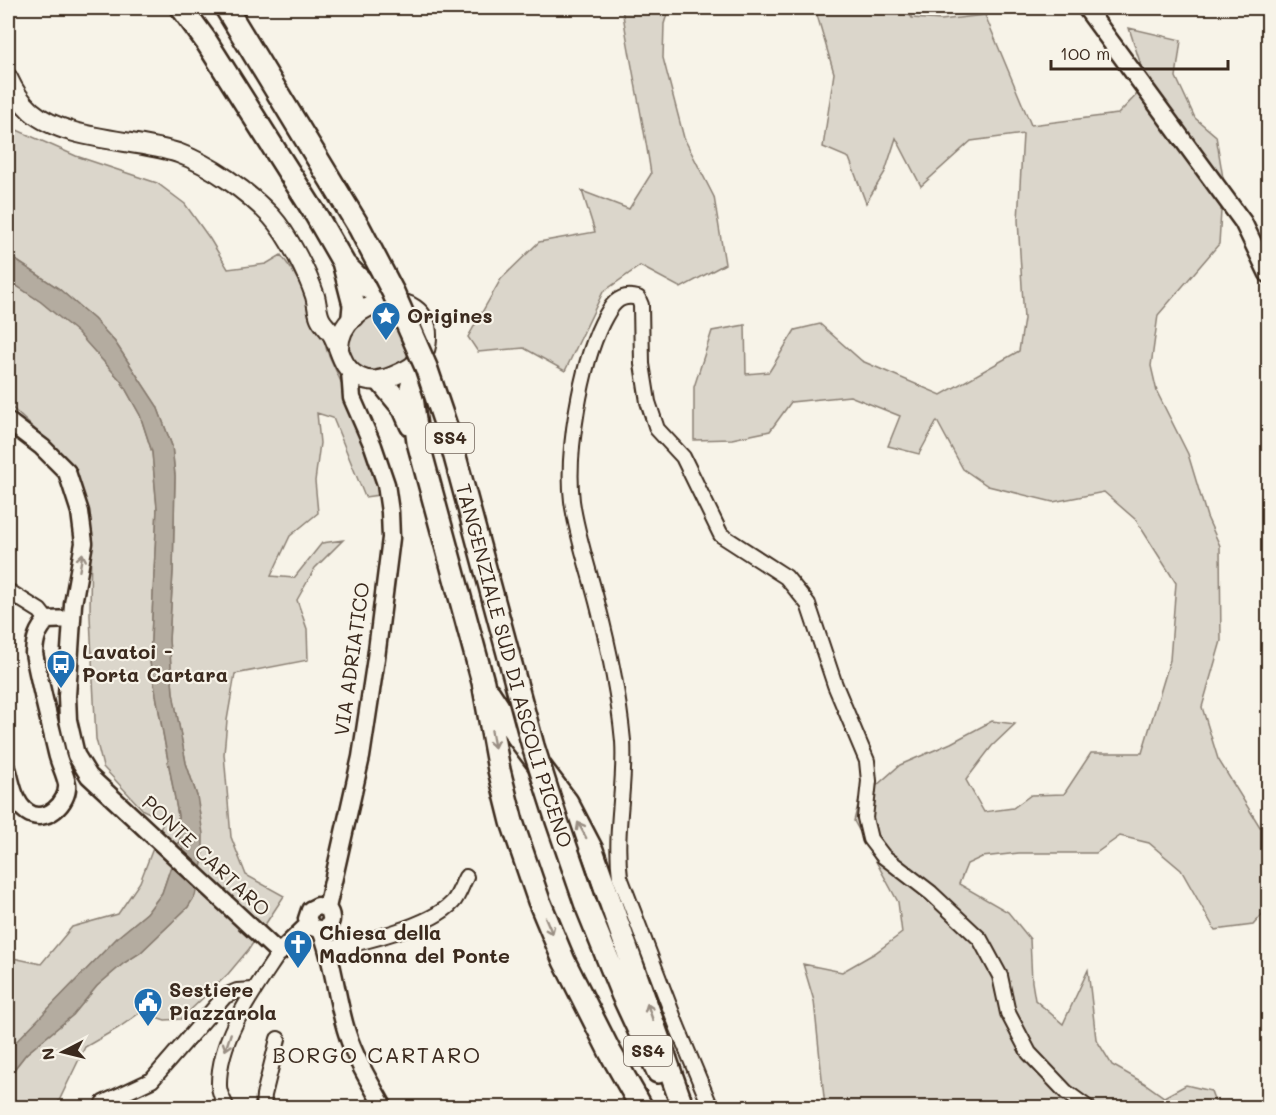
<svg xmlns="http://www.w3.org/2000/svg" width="1276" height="1115" viewBox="0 0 1276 1115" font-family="Mali,sans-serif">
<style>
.green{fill:#dbd6cb;stroke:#8b8074;stroke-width:1.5}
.water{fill:#b4aca0;stroke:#84786c;stroke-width:1.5}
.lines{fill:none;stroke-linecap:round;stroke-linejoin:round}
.minor-casing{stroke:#3b2a1e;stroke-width:18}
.tertiary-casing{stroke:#3b2a1e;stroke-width:21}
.secondary-casing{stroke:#3b2a1e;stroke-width:22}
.trunk-casing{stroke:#3b2a1e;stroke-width:26}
.minor{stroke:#f7f3e8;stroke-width:14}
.tertiary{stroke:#f7f3e8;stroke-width:16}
.secondary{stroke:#f7f3e8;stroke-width:18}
.trunk{stroke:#f7f3e8;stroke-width:21}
.trunk-bridge-casing{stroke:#3b2a1e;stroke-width:26;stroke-linecap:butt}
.trunk-bridge{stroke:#f7f3e8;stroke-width:21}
.oneway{stroke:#998e83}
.labels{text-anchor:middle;stroke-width:4.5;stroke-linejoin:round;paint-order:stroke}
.shield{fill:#f7f3e8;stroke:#73665b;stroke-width:1.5}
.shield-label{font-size:18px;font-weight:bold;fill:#3b2a1e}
.poi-label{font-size:20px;font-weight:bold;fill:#3b2a1e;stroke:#f7f3e8;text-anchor:start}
.street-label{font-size:20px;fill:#3b2a1e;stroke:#f7f3e8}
.quarter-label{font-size:22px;letter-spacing:1.5px;fill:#3b2a1e;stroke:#f7f3e8}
</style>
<rect width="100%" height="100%" fill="#f7f3e8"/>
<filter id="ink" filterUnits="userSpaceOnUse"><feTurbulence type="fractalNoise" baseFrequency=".0167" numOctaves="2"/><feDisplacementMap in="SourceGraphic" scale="12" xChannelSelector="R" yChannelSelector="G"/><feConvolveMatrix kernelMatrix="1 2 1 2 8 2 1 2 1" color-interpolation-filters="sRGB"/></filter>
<g filter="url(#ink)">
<!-- green -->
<path class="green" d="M 622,8 L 669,8 L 664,24 L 663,58 L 684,138 L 714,197 L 725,264 L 681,288 L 640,266 L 603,292 L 565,371 L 524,348 L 478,352 L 468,337 L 501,279 L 539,242 L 595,232 L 582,191 L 629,209 L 651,174 C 643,118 630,63 622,8 Z
M 815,8 L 905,8 L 912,18 L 941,20 L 985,15 L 1031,125 L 1118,114 L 1147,84 L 1129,28 L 1181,40 L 1176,77 L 1195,118 L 1216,136 L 1223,178 L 1219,244 L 1158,315 L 1151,366 L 1157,392 L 1188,454 L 1207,517 L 1220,546 L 1221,641 L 1202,707 L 1218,759 L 1260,827 L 1268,826 L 1268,908 L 1253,925 L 1215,930 L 1181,870 L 1149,843 L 1120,836 L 1096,853 L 1019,853 L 982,857 L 967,864 L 959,884 L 1008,912 L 1030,939 L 1032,982 L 1035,1000 L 1063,1024 L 1088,970 L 1096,1039 L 1112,1065 L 1144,1083 L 1164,1097 L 1186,1085 L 1211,1091 L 1217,1107 L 825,1107 L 814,1001 L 803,964 L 842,972 L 875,953 L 902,933 L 898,902 L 854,821 L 859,801 L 900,765 L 951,743 L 992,721 L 1015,724 L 992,746 L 966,780 L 984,812 L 1013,808 L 1031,795 L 1064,794 L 1091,753 L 1142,753 L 1170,660 L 1176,583 L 1136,520 L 1104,492 L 1053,502 L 988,486 L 963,469 L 937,421 L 919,454 L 888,446 L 900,416 L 850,396 L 791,402 L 770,431 L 732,439 L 694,440 L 694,387 L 712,331 L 745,325 L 746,374 L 769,372 L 795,330 L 820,324 L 862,361 L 941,395 L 1019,351 L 1024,319 L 1018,220 L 1023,134 L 971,141 L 921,186 L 896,138 L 885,172 L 866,203 L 849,158 L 823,147 L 834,73 Z
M 8,121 L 10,127 L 76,156 L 157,183 L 185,204 L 210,239 L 228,269 L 266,264 L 281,255 L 292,270 L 316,313 L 327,351 L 381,470 L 379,495 L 365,497 L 333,418 L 317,413 L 320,443 L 315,481 L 318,513 L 290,536 L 271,576 L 294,578 L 322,543 L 343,540 L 315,568 L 297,600 L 307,629 L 308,660 L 235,674 L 227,720 L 224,754 L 231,837 L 246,875 L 284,896 L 249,949 L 228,974 L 181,1019 L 165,1020 L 141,1012 L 118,1028 L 85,1047 L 56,1107 L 8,1107 L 8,1077 L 26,1054 L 73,1015 L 97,986 L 124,963 L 140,953 L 188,907 L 197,796 L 186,763 L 173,694 L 169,640 L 173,571 L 175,476 L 172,446 L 157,406 L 115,342 L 94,319 L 58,288 L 8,255 Z
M 8,280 L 41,302 L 79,333 L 121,381 L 140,415 L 152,452 L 157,508 L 150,662 L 178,815 L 180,840 L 162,893 L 147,913 L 118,937 L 8,1051 L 8,957 L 41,964 L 72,927 L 118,914 L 140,882 L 164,820 L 143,810 L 103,767 L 96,739 L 93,680 L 90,616 L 91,531 L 75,467 L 8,404 Z
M 397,309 L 412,359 L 381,374 L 361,370 L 348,354 L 347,340 L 358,321 L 366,316 Z"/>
<!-- water -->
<path class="water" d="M 8,255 L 58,288 L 94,319 L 115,342 L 157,406 L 172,446 L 175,476 L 173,571 L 169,640 L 173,693 L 186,763 L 197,796 L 203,834 L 203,859 L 195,896 L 188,907 L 140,953 L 124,963 L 97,986 L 73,1015 L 26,1054 L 8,1077 L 8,1050 L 118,937 L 147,913 L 162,893 L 180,840 L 178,815 L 150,662 L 157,508 L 152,452 L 140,415 L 121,381 L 78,333 L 41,302 L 8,280 Z"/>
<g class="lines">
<!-- minor casing -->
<g class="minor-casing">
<path id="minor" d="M 8,591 L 40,611 L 47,620
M 328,949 C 361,943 431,926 453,902 C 459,895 462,884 466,877
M 103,1103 L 152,1080 L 225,996 L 237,991 L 254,990
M 227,1108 C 224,1102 219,1093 219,1086 C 218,1038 254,991 279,953
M 263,1108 L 264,1095 L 278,1039
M 711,1108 L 677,1026 L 620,877 C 614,830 626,787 623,741 C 619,698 608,644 597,602 C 589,571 576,532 572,501 C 566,453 581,366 602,323 C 610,307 618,292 638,298 L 641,305 L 642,364 L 648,402 L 657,429 L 683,457 L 721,535 L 786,577 L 808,604 L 835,685 L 867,761 L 869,781 L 865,818 L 870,839 L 883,856 L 931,893 L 980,939 L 1000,976 L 1008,1013 L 1029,1053 L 1066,1092 L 1088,1108"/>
</g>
<!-- tertiary casing -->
<g class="tertiary-casing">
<path id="tertiary" d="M 1086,8 L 1243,222 L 1268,274
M 8,421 L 42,447 L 67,472 L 80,512 L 84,543 L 73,604 L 67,696 L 68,720 L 76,755 L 89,776 L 279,953 L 309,924
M 8,771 C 11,784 15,804 27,812 C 45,825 69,803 67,784 C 65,773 59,763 57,753 C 49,719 40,686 34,653 C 35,639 37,631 47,620 L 72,619
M 327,908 L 318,906 L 310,910 L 307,919 L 312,927 C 327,934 337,921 327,908 L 361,757 L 376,658 L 391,538 L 390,512 L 386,484 L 373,446 L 352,398 L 350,371
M 321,930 C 334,963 336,999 347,1033 C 355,1059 371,1084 384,1108"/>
</g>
<!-- secondary casing -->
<g class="secondary-casing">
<path id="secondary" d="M 8,78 C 13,89 21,102 31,111 C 65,141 135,139 178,153 C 211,165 247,191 271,216 C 288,235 307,272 315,296 C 317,303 317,311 320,318 C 323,325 330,330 333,336 C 341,351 341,368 359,377 C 375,385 390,378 406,370 C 418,364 427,353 427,338 C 429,282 340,297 339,348"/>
</g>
<!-- trunk casing -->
<g class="trunk-casing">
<path id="trunk" d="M 182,8 L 206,41 L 316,215 L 343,262 L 354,305 L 353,316
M 345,265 L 362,282 L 388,302
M 418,362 L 411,389 L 418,442 L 483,682 L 499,770 L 512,822 L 539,901 L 564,961 L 610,1052 L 642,1108
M 381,381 L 404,409 L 411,425
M 489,693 L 518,737 L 567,802 L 592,850 L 683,1108
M 586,905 L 622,994 L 658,1072"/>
</g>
<!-- minor -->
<use href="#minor" class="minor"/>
<!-- tertiary -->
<use href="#tertiary" class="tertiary"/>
<!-- secondary -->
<use href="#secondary" class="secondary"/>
<!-- trunk -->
<use href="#trunk" class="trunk"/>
<!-- trunk-bridge casing -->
<g class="trunk-bridge-casing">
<g id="trunk-bridge">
<path id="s1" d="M 226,8 L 359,227 L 393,292 L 426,367 L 450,438 L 533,746 L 557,821 L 586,905"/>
</g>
</g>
<!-- trunk-bridge -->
<use href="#trunk-bridge" class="trunk-bridge"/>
</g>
<!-- one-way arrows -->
<defs><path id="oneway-shaft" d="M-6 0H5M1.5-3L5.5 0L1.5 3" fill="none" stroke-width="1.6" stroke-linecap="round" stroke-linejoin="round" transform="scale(1.5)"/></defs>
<g class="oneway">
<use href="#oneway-shaft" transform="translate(81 562) rotate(-80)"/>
<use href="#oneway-shaft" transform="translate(493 739) rotate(80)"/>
<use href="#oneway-shaft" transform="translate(582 830) rotate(-118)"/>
<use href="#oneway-shaft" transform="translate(549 926) rotate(67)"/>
<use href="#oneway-shaft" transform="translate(650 1012) rotate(-109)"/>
<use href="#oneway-shaft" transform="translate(228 1042) rotate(108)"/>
</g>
</g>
<!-- icons -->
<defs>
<g id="sight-pin" transform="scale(1.5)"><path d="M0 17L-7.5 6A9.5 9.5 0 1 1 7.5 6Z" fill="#1f6fb2" stroke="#f7f3e8"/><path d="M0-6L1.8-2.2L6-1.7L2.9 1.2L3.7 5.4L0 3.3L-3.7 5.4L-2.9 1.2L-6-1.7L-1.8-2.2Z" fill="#fff"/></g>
<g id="bus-pin" transform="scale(1.5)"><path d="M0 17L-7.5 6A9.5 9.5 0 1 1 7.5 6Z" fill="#1f6fb2" stroke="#f7f3e8"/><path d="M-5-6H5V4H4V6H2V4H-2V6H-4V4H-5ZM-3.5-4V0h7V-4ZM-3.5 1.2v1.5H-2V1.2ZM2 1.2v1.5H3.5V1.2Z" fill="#fff"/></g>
<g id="church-pin" transform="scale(1.5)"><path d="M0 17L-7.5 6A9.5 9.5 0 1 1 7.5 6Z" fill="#1f6fb2" stroke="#f7f3e8"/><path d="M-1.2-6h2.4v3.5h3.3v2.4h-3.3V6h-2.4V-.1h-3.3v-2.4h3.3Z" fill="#fff"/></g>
<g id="civic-pin" transform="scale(1.5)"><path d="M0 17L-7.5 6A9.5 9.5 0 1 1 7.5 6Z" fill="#1f6fb2" stroke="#f7f3e8"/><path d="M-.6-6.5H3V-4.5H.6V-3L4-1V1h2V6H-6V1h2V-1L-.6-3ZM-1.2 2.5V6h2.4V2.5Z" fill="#fff"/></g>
</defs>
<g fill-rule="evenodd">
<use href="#sight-pin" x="386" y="316"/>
<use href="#bus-pin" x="61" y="664"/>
<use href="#church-pin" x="298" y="944"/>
<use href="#civic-pin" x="148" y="1002"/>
</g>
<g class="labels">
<!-- shield labels -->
<g class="shield">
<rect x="426" y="423" width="48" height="30" rx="4.5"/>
<rect x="624" y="1036" width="48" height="30" rx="4.5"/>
</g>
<g class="shield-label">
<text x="450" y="444">SS4</text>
<text x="648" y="1057">SS4</text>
</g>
<!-- poi labels -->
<g class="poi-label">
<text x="407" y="323">Origines</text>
<text x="82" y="659">Lavatoi -<tspan x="82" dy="23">Porta Cartara</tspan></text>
<text x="319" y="940">Chiesa della<tspan x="319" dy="23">Madonna del Ponte</tspan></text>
<text x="169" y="997">Sestiere<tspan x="169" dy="23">Piazzarola</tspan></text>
</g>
<!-- street labels -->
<g class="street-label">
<text transform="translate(352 659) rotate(-82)" y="7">VIA ADRIATICO</text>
<text dy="7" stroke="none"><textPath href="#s1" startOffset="723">TANGENZIALE SUD DI ASCOLI PICENO</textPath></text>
<text transform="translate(206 856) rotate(43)" y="7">PONTE CARTARO</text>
</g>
<!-- quarter labels -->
<g class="quarter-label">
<text x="377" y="1063">BORGO CARTARO</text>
</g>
</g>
<!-- margin -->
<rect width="1276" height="1115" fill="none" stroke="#f7f3e8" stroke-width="30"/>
<rect x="15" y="15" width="1246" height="1085" fill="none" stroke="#3b2a1e" stroke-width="2" filter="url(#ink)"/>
<!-- north arrow -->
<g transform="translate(63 1052) rotate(263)" stroke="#f7f3e8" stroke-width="4.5" paint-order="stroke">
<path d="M0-4.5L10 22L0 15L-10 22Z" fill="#3b2a1e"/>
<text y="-9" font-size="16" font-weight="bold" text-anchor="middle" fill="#3b2a1e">N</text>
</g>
<!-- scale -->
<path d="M1051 60v9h177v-9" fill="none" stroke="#3b2a1e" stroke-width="3"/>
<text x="1060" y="60" font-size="18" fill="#3b2a1e" stroke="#f7f3e8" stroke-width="4.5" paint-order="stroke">100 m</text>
</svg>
